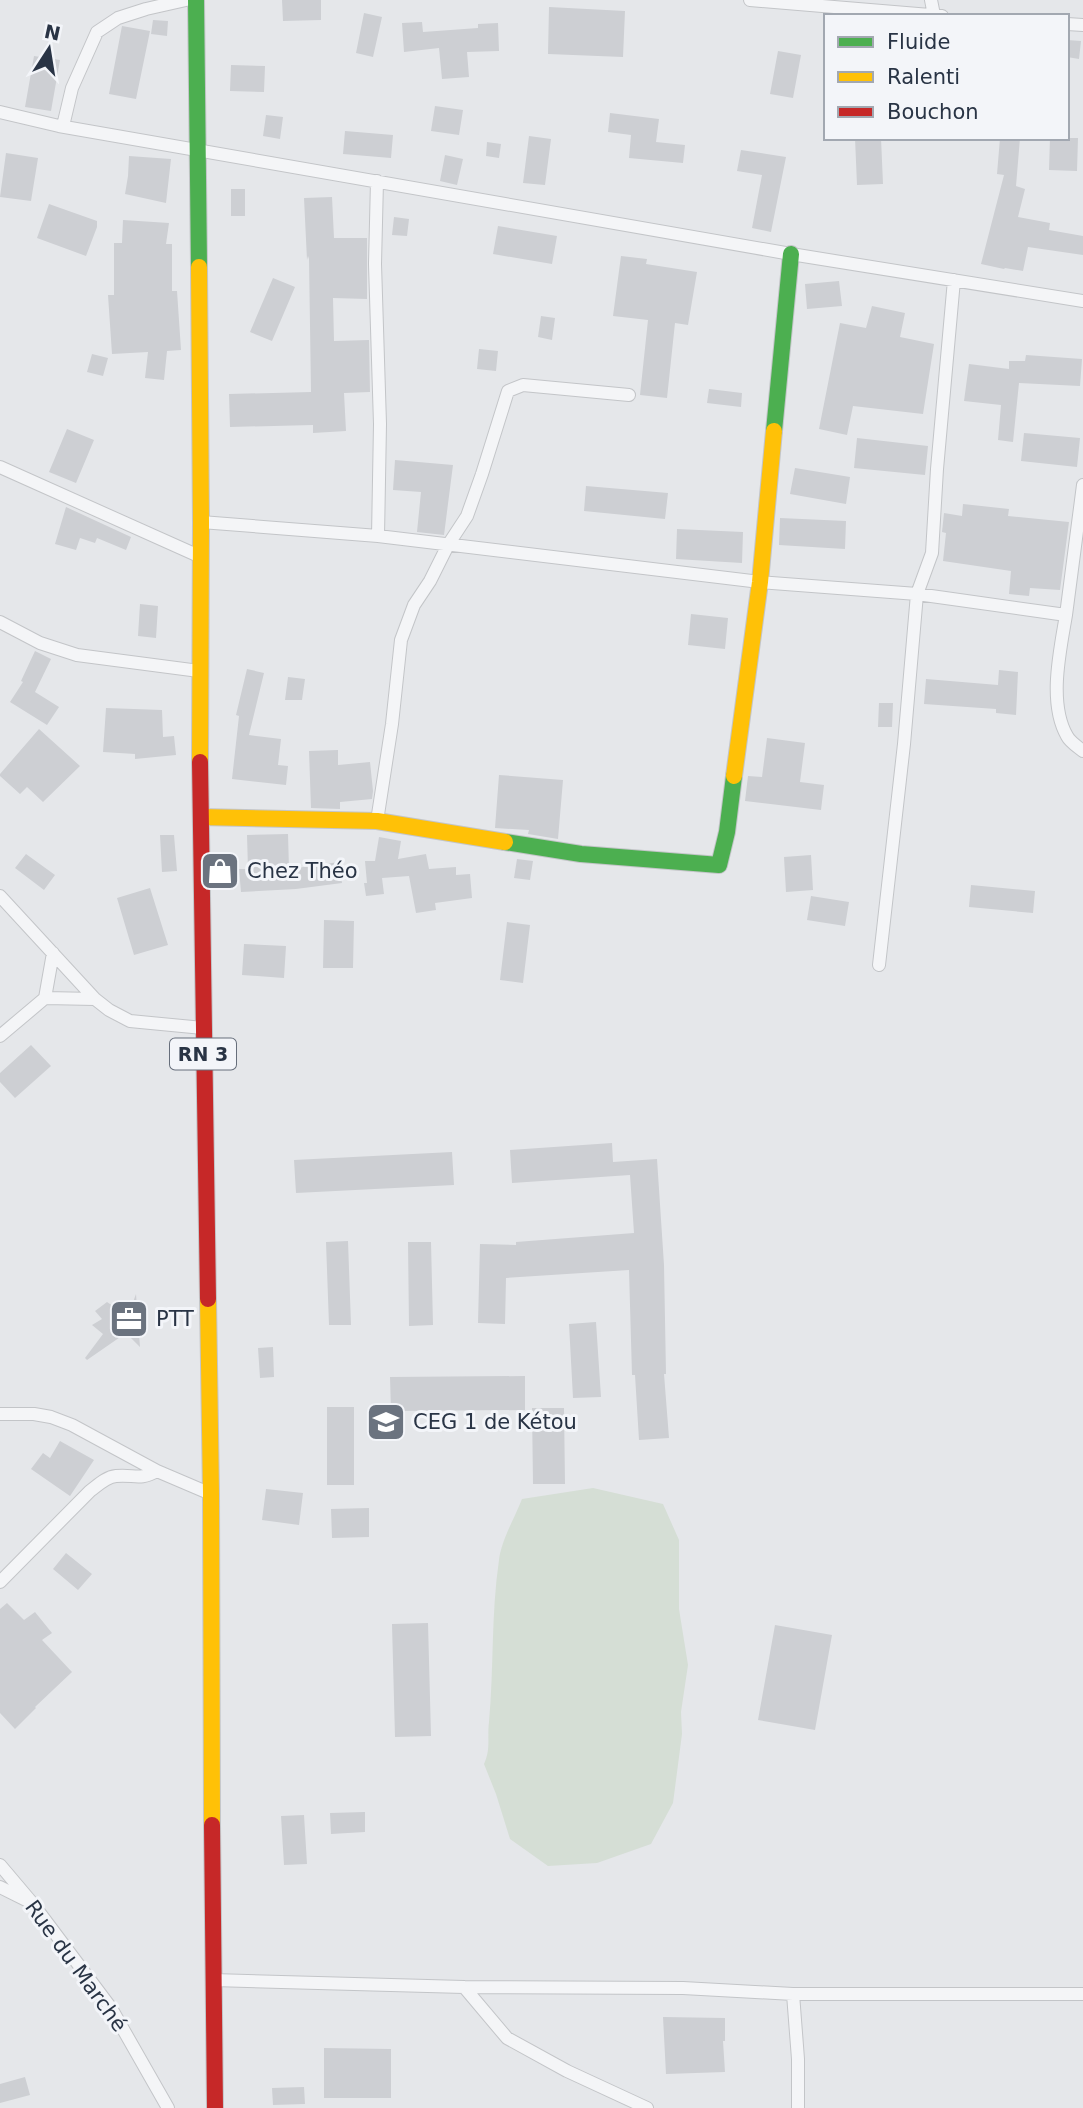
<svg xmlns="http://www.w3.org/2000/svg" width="1083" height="2108" viewBox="0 0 1083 2108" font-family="'DejaVu Sans',sans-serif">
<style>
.green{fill:#d5ded5}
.building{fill:#cdcfd3}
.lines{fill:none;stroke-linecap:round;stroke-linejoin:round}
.street-casing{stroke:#c3c5c8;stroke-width:14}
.fast-casing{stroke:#c3c5c8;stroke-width:18}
.slow-casing{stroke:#c3c5c8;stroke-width:18}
.jam-casing{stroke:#c3c5c8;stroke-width:18}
.street{stroke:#f4f5f7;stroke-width:12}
.fast{stroke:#4caf50;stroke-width:16}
.slow{stroke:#ffc107;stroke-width:16}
.jam{stroke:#c62828;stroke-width:16}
.labels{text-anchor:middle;stroke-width:6;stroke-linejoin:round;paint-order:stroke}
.shield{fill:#f3f5f9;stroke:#666e7b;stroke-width:2}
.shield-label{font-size:19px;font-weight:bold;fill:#293445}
.poi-label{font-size:21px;fill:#293445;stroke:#f3f5f9;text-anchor:start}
.street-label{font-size:21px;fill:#293445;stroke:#f3f5f9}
</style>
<rect width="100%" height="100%" fill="#e5e7ea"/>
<!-- green -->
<path class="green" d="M 593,1488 L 663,1504 L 679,1540 L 679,1609 L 688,1665 L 681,1712 L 682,1734 L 673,1803 L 651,1844 L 597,1863 L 548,1866 L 510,1839 L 496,1794 L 484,1764 C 491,1748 487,1739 489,1722 C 494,1668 491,1614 499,1560 C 501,1541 515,1517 522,1499 Z"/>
<!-- building -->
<path class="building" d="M 282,0 L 321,0 L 321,20 L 283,21 Z
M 549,7 L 625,11 L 623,57 L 548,54 Z
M 364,13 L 382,17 L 373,57 L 356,53 Z
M 153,20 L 168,21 L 167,36 L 151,34 Z
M 422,22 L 423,32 L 478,28 L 478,24 L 498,23 L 499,51 L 467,52 L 469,77 L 442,79 L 439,48 L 404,52 L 402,23 Z
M 122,26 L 150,31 L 136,99 L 109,94 Z
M 1067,40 L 1081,41 L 1079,59 L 1067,57 Z
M 778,51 L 801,55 L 793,98 L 770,94 Z
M 34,56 L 60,60 L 51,111 L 25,107 Z
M 231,65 L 265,66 L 264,92 L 230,91 Z
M 435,106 L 463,110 L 459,135 L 431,131 Z
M 610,113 L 659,119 L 656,142 L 685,145 L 683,163 L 629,158 L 631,135 L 608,132 Z
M 266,115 L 283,117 L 280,139 L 263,136 Z
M 345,131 L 393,135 L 391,158 L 343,154 Z
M 529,136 L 551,139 L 545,185 L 523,183 Z
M 855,138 L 881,138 L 883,184 L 857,185 Z
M 1000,138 L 1020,138 L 1016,186 L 1025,189 L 1018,217 L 1050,223 L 1049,230 L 1083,236 L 1083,255 L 1028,247 L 1023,271 L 1005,268 L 1004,269 L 981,264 L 1004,175 L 997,174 Z
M 1050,138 L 1078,138 L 1077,171 L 1049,170 Z
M 487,142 L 501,144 L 499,158 L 486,156 Z
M 741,150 L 786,157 L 771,232 L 752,228 L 762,175 L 737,171 Z
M 6,153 L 38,158 L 31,201 L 0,197 Z
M 445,155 L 463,159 L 457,185 L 440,181 Z
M 129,156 L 171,159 L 166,203 L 125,194 L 128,176 Z
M 231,189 L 245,189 L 245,216 L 231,216 Z
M 332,197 L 334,238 L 367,238 L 367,299 L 333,298 L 334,341 L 369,340 L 370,392 L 344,393 L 346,431 L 313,433 L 313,425 L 230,427 L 229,394 L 311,392 L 309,259 L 308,256 L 307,260 L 304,198 Z
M 49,204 L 97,221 L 97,227 L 86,256 L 37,238 Z
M 394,217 L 409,219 L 407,236 L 392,235 Z
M 123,220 L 169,223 L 166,244 L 172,244 L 172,291 L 177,291 L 181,350 L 167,351 L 164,380 L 145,378 L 148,352 L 112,354 L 108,295 L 114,295 L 114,243 L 122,243 Z
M 498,226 L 557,236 L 552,264 L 493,254 Z
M 621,256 L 647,259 L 646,264 L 697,272 L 688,325 L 675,323 L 667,398 L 640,395 L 648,320 L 613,316 Z
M 273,278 L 295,287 L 272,341 L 250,332 Z
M 839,281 L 842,306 L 807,309 L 805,284 Z
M 872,306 L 905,313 L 900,337 L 934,344 L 923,414 L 853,406 L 847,435 L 819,429 L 840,323 L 866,328 Z
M 541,316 L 555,318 L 552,340 L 538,337 Z
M 479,349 L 498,351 L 496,371 L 477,369 Z
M 92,354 L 108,358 L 103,376 L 87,372 Z
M 1026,355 L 1082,359 L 1080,386 L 1019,383 L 1013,442 L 998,440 L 1001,405 L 964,401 L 969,364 L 1009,369 L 1009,361 L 1025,361 Z
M 709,389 L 742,393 L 741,407 L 707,403 Z
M 67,429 L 94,440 L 76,483 L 49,472 Z
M 1024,433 L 1080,438 L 1077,467 L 1021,461 Z
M 857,438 L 928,446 L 925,475 L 854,468 Z
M 395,460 L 453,465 L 444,535 L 417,532 L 421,492 L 393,490 Z
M 795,468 L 850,477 L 846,504 L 790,494 Z
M 586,486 L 668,493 L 665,519 L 584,511 Z
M 963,504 L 1009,509 L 1008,516 L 1069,522 L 1060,590 L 1030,588 L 1029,596 L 1009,594 L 1011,571 L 943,561 L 946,533 L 942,532 L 944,513 L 962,516 Z
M 66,507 L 131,537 L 126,550 L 97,538 L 95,543 L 80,538 L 76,550 L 55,544 Z
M 780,518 L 846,521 L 845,549 L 779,545 Z
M 677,529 L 743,532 L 742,563 L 676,559 Z
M 140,604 L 158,606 L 156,638 L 138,636 Z
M 691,614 L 728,618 L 725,649 L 688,645 Z
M 35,651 L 51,659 L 35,692 L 59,707 L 47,725 L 10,702 L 23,682 L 21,681 Z
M 247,669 L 264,673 L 249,735 L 281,739 L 278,765 L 288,766 L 286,785 L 232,779 L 239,716 L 236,715 Z
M 999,670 L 1018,672 L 1016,715 L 996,713 L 996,709 L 924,704 L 926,679 L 998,685 Z
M 288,677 L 305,679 L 302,700 L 285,700 Z
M 879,703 L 893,703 L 892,727 L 878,727 Z
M 106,708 L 162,710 L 163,737 L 174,736 L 176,755 L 135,759 L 135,754 L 103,752 Z
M 39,729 L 80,766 L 43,802 L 27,787 L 20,794 L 0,776 L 0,774 Z
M 767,738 L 805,743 L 800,782 L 824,785 L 821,810 L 745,801 L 748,776 L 762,777 Z
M 338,750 L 338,765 L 370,762 L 373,791 L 372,799 L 340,802 L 340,809 L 311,808 L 309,751 Z
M 499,775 L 563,780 L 558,839 L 528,834 L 529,830 L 495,828 Z
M 288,834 L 289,869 L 339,862 L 342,883 L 296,889 L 241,892 L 239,869 L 248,869 L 247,835 Z
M 160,835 L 174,835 L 177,871 L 162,872 Z
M 379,837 L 401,841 L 398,859 L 426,854 L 429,869 L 456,867 L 456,875 L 470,874 L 472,898 L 435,903 L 436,910 L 416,913 L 409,876 L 382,878 L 384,894 L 366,896 L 364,883 L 367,883 L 365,861 L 375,861 Z
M 26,854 L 55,875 L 44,890 L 15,868 Z
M 811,855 L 813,890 L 786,892 L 784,857 Z
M 517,859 L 533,861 L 530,880 L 514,878 Z
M 971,885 L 1035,891 L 1033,913 L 969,907 Z
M 150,888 L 168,945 L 134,955 L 117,898 Z
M 811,896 L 849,902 L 845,926 L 807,920 Z
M 324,920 L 354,921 L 353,968 L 323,968 Z
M 507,922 L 530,925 L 523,983 L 500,980 Z
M 244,944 L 286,946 L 284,978 L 242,975 Z
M 31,1045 L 51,1066 L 15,1098 L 0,1082 L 0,1073 Z
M 612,1143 L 613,1162 L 657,1159 L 664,1265 L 666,1374 L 664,1374 L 669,1438 L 639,1440 L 635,1375 L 632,1375 L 629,1270 L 506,1278 L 505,1324 L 478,1323 L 480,1244 L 516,1245 L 516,1242 L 634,1233 L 630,1175 L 512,1183 L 510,1150 Z
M 452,1152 L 454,1185 L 296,1193 L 294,1160 Z
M 348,1241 L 351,1325 L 329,1325 L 326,1242 Z
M 408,1242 L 431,1242 L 433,1325 L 409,1326 Z
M 136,1294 L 140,1347 L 126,1333 L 87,1360 L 85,1358 L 103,1334 L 92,1325 L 102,1319 L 95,1311 L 107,1302 L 128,1316 Z
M 596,1322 L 601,1397 L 573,1398 L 569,1324 Z
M 273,1347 L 274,1377 L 260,1378 L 258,1348 Z
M 525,1376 L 525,1410 L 391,1411 L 390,1377 Z
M 327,1407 L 354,1407 L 354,1485 L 327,1485 Z
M 532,1408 L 564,1408 L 565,1484 L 533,1484 Z
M 60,1441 L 94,1460 L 70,1496 L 31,1469 L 43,1453 L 50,1458 Z
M 266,1489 L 303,1493 L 299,1525 L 262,1520 Z
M 369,1508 L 369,1537 L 332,1538 L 331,1509 Z
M 66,1553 L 92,1574 L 78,1590 L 53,1569 Z
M 7,1603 L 24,1620 L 35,1612 L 52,1633 L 42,1640 L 72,1672 L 35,1707 L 36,1708 L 15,1729 L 0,1713 L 0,1609 Z
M 428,1623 L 431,1736 L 395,1737 L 392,1624 Z
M 775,1625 L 832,1635 L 815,1730 L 758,1720 Z
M 365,1812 L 365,1832 L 331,1834 L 330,1813 Z
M 304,1815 L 307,1864 L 284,1865 L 281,1816 Z
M 663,2017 L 725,2018 L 725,2041 L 723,2041 L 725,2072 L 666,2074 Z
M 324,2048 L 391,2049 L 391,2098 L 324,2098 Z
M 25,2077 L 30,2095 L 0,2103 L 0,2084 Z
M 304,2087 L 305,2104 L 273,2105 L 272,2088 Z"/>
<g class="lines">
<!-- street casing -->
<g class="street-casing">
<path id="street" d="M 750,0 L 942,16
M 931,0 L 934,15
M 1067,24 L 1083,25
M 0,112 L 59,126 L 791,254 L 1083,301
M 63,126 L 72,88 L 97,32 L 118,18 L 146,9 L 186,0
M 377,181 L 375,264 L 380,424 L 378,536
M 954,280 L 937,469 L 932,553 L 917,594 L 1066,615 L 1083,485
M 0,467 L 201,557
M 201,522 L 378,536 L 760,582 L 917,594 L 904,744 L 879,965
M 1066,615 C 1060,651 1048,703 1067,736 C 1070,742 1078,747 1083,751
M 0,622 L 40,643 L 77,655 L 199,671
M 377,821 L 392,724 L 401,640 L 414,605 L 430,581 L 448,545 L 467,516 L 482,474 L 508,391 L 523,385 L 629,395
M 0,896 L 95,999 L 109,1010 L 130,1021 L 203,1028
M 45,998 L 53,953
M 0,1036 L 45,998 L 95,999
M 0,1414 L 34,1414 L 51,1417 L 72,1425 L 157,1471 L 211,1494
M 0,1582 L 90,1491 C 98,1485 106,1477 116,1476 C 134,1474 139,1481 157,1471
M 0,1865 L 33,1904 L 111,2008 L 168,2108
M 0,1887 L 28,1901
M 213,1980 L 464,1987 L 683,1988 L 793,1994 L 1083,1994
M 464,1987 L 507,2038 L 567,2071 L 647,2108
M 793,1994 L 798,2059 L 798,2108"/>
</g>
<!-- fast casing -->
<g class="fast-casing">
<path id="fast" d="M 196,0 L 199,267
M 774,431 L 791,254
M 505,842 L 581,854 L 719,865 L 727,832 L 734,776"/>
</g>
<!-- slow casing -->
<g class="slow-casing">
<path id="slow" d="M 199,267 L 201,522 L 200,762
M 734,776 L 760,582 L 774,431
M 201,817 L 377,821 L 505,842
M 208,1299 L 211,1494 L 212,1825"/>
</g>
<!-- jam casing -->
<g class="jam-casing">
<path id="jam" d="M 200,762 L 208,1299
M 212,1825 L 215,2108"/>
</g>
<!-- street -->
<use href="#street" class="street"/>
<!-- fast -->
<use href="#fast" class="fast"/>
<!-- slow -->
<use href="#slow" class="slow"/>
<!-- jam -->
<use href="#jam" class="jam"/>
</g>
<!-- icons -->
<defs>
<g id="shop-square" transform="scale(2.0125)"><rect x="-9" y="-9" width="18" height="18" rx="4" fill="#6b737f" stroke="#f3f5f9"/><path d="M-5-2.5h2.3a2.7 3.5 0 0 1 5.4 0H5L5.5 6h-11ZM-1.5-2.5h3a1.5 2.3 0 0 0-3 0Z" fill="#fff"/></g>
<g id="office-square" transform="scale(2.0125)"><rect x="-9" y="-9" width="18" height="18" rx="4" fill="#6b737f" stroke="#f3f5f9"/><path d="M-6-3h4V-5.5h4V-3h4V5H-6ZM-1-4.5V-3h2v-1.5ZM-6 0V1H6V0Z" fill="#fff"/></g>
<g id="school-square" transform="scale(2.0125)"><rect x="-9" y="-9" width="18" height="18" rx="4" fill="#6b737f" stroke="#f3f5f9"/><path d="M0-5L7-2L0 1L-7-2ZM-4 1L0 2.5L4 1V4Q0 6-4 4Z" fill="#fff"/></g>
</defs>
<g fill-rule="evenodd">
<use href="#shop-square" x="220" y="871"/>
<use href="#office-square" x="129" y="1319"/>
<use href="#school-square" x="386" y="1422"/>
</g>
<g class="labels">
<!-- shield labels -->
<rect class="shield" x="170" y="1038.5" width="66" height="31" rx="5"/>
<g class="shield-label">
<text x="203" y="1061">RN 3</text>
</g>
<!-- poi labels -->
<g class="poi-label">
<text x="247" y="878">Chez Théo</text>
<text x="156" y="1326">PTT</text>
<text x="413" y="1429">CEG 1 de Kétou</text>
</g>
<!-- street labels -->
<g class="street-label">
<text transform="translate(76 1966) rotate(54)" y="7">Rue du Marché</text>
</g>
</g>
<!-- legend -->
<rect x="824" y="14" width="245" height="126" fill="#f3f5f9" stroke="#a2a8b1" stroke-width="2"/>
<rect x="838" y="37" width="35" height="10" fill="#4caf50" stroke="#a2a8b1" stroke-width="2"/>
<text x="887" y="49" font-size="21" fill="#293445">Fluide</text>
<rect x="838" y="72" width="35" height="10" fill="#ffc107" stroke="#a2a8b1" stroke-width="2"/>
<text x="887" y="84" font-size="21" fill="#293445">Ralenti</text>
<rect x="838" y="107" width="35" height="10" fill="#c62828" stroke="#a2a8b1" stroke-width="2"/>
<text x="887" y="119" font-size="21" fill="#293445">Bouchon</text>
<!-- north arrow -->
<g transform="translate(49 49) rotate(12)" stroke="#f3f5f9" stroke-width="5" paint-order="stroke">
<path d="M0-5L12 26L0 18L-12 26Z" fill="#293445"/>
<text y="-10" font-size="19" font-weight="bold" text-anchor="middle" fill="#293445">N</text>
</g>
</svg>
